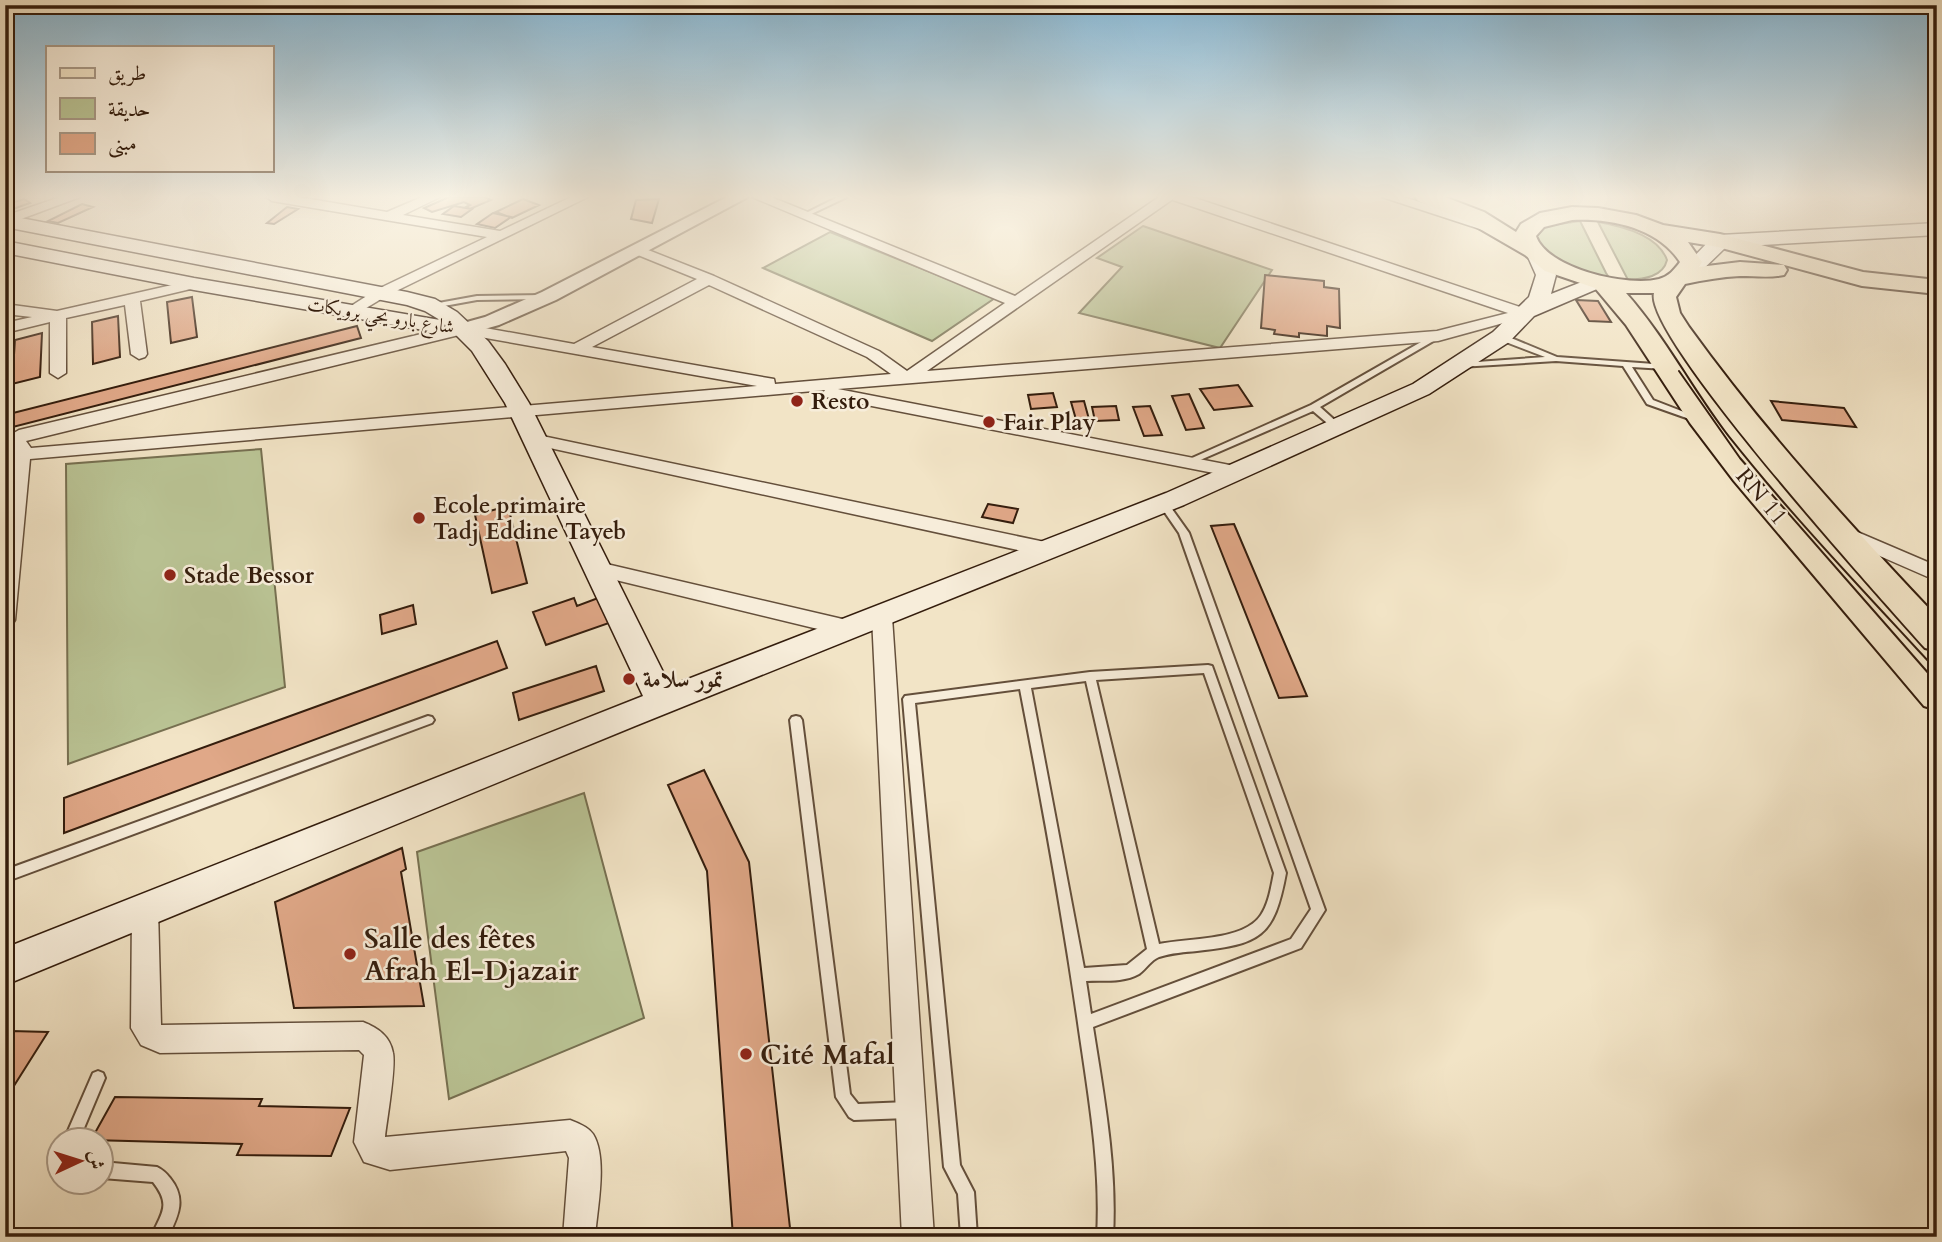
<svg xmlns="http://www.w3.org/2000/svg" width="1942" height="1242" viewBox="0 0 1942 1242" font-family="Cardo,Amiri,serif">
<style>
.green{fill:#bac495;stroke:#777051;stroke-width:2}
.building{fill:#e0a888;stroke:#341d0d;stroke-width:2}
.lines{fill:none;stroke-linecap:round;stroke-linejoin:round}
.service-casing{stroke:#644f3b;stroke-width:4}
.minor-casing{stroke:#644f3b;stroke-width:3}
.tertiary-casing{stroke:#644f3b;stroke-width:4}
.secondary-casing{stroke:#341d0d;stroke-width:3}
.primary-casing{stroke:#341d0d;stroke-width:4}
.service{fill:#f7edda;fill-rule:evenodd}
.minor{fill:#f7edda;fill-rule:evenodd}
.tertiary{fill:#f7edda;fill-rule:evenodd}
.secondary{fill:#f7edda;fill-rule:evenodd}
.primary{fill:#f2e4c6;fill-rule:evenodd}
.tram{stroke:#341d0d;stroke-width:2}
.poi-dot{fill:#8f2418;stroke:#f7edda;stroke-width:2.5}
.labels{text-anchor:middle;stroke-width:5;stroke-linejoin:round;paint-order:stroke}
.far-street-label{font-size:19px;fill:#341d0d;stroke:#f7edda}
.poi-label{font-size:23px;font-weight:bold;fill:#341d0d;stroke:#f7edda;text-anchor:start}
.street-label{font-size:23px;fill:#341d0d;stroke:#f7edda}
.near-poi-label{font-size:28px;font-weight:bold;fill:#341d0d;stroke:#f7edda;text-anchor:start}
</style>
<rect width="100%" height="100%" fill="#f2e4c6"/>
<filter id="stains"><feTurbulence type="fractalNoise" baseFrequency=".00286" numOctaves="4"/><feColorMatrix values="0 0 0 0 .2 0 0 0 0 .09 0 0 0 0 .02 0 0 0 .5 -.17"/></filter>
<radialGradient id="worn" r=".72"><stop offset=".6" stop-color="#630" stop-opacity="0"/><stop offset="1" stop-color="#630" stop-opacity=".3"/></radialGradient>
<!-- green -->
<path class="green" d="M 1580,221 L 1606,273 L 1610,279 L 1594,276 L 1551,259 L 1535,238 L 1546,226 Z
M 1598,222 C 1622,226 1658,235 1667,260 C 1663,277 1644,279 1628,280 Z
M 1143,226 L 1272,270 L 1220,348 L 1079,313 L 1122,267 L 1097,258 Z
M 830,232 L 995,298 L 932,341 L 763,268 Z
M 261,449 L 285,687 L 68,764 L 66,464 Z
M 584,793 L 644,1018 L 449,1099 L 417,852 Z"/>
<!-- building -->
<path class="building" d="M 449,197 L 485,197 L 491,200 L 470,209 L 466,207 L 470,205 L 464,202 L 432,212 L 424,208 Z
M 24,199 L 30,203 L 7,211 L 5,209 L 5,205 Z
M 523,199 L 539,205 L 512,218 L 496,212 Z
M 659,199 L 652,223 L 631,219 L 636,200 Z
M 82,204 L 93,207 L 58,223 L 48,221 Z
M 454,206 L 472,209 L 461,217 L 443,214 Z
M 287,207 L 298,209 L 274,224 L 267,223 Z
M 493,213 L 511,217 L 495,228 L 477,224 Z
M 1265,275 L 1324,281 L 1324,287 L 1339,289 L 1340,328 L 1327,326 L 1327,336 L 1299,333 L 1299,337 L 1274,334 L 1275,330 L 1261,328 Z
M 192,297 L 197,337 L 171,343 L 167,302 Z
M 1576,300 L 1598,301 L 1611,322 L 1589,321 Z
M 118,316 L 120,357 L 93,364 L 92,322 Z
M 357,326 L 361,338 L 5,429 L 5,415 Z
M 42,333 L 40,377 L 12,384 L 15,340 Z
M 1238,385 L 1252,406 L 1214,410 L 1200,389 Z
M 1053,393 L 1057,407 L 1031,409 L 1028,395 Z
M 1189,394 L 1204,428 L 1186,430 L 1172,396 Z
M 1084,401 L 1090,423 L 1077,423 L 1071,402 Z
M 1771,401 L 1844,408 L 1856,427 L 1782,420 Z
M 1116,406 L 1119,420 L 1095,421 L 1092,407 Z
M 1150,406 L 1162,435 L 1144,436 L 1133,407 Z
M 988,504 L 1018,509 L 1013,523 L 982,517 Z
M 508,506 L 527,583 L 492,593 L 475,515 Z
M 1234,524 L 1307,696 L 1279,698 L 1211,526 Z
M 574,598 L 577,606 L 598,598 L 609,623 L 546,645 L 533,612 Z
M 413,605 L 416,624 L 382,634 L 380,615 Z
M 497,641 L 507,668 L 64,833 L 64,798 Z
M 596,666 L 604,691 L 519,720 L 513,693 Z
M 704,770 L 749,862 L 791,1237 L 733,1237 L 707,871 L 668,785 Z
M 402,848 L 406,869 L 401,872 L 424,1006 L 294,1008 L 275,902 Z
M 11,1031 L 48,1032 L 5,1100 L 5,1040 Z
M 115,1097 L 262,1099 L 259,1106 L 350,1108 L 331,1156 L 237,1155 L 242,1144 L 91,1140 Z"/>
<g class="lines">
<!-- service casing -->
<g class="service-casing">
<path id="service" d="M 838,197 L 847,197 L 805,217 L 800,216 Z
M 545,295 L 548,295 L 548,299 L 477,300 L 433,308 L 429,306 L 433,304 L 477,296 Z
M 1435,334 L 1438,334 L 1442,336 L 1320,407 L 1339,424 L 1339,428 L 1333,428 L 1313,411 L 1191,464 L 1185,464 L 1183,462 L 1311,405 Z
M 1498,335 L 1504,335 L 1557,357 L 1668,365 L 1669,367 L 1665,369 L 1632,367 L 1653,400 L 1702,419 L 1701,421 L 1695,421 L 1647,404 L 1623,366 L 1556,361 L 1460,367 L 1460,363 L 1463,363 L 1545,357 L 1498,339 Z
M 1164,501 L 1167,502 L 1189,533 L 1325,910 L 1301,948 L 1093,1027 C 1104,1097 1117,1166 1113,1237 L 1097,1237 C 1101,1167 1089,1099 1079,1030 C 1063,916 1042,803 1020,689 L 915,703 L 960,1165 L 974,1192 L 977,1237 L 961,1237 L 958,1194 L 944,1167 L 903,699 L 905,696 L 1090,672 L 1208,665 L 1212,666 L 1286,873 C 1274,938 1260,944 1197,951 C 1185,952 1171,953 1159,957 C 1151,960 1146,969 1139,974 C 1123,983 1103,980 1086,981 L 1091,1014 L 1291,939 L 1311,909 L 1179,533 L 1159,504 ZM 1204,673 L 1274,873 C 1271,887 1269,903 1261,915 C 1244,941 1188,938 1159,944 L 1096,680 ZM 1086,681 L 1147,949 L 1127,965 L 1084,968 L 1031,688 Z
M 428,716 L 432,717 L 434,720 L 432,723 L 5,882 L 5,870 Z
M 796,716 L 800,717 L 802,720 L 850,1094 L 858,1104 L 908,1102 L 913,1105 L 916,1110 L 913,1115 L 908,1118 L 854,1120 L 849,1117 L 836,1097 L 790,720 L 792,717 Z
M 98,1071 L 103,1073 L 105,1078 L 79,1140 L 64,1140 L 93,1073 Z
M 102,1162 L 157,1167 C 163,1170 166,1173 170,1178 C 187,1199 178,1216 168,1237 L 151,1237 C 161,1213 172,1206 153,1182 L 102,1178 Z"/>
</g>
<!-- minor casing -->
<g class="minor-casing">
<path id="minor" d="M 60,197 L 80,197 L 5,225 L 5,216 Z
M 266,197 L 298,197 L 387,212 L 422,197 L 440,197 L 403,215 L 500,231 L 571,197 L 588,197 L 386,296 L 353,316 L 345,311 L 348,308 L 376,290 L 487,237 L 272,201 Z
M 752,197 L 771,197 L 1015,296 L 1159,197 L 1192,197 L 1529,310 L 1532,313 L 1529,316 L 1438,341 L 838,389 L 1240,467 L 1243,471 L 1234,477 L 831,398 L 825,397 L 823,393 L 825,390 L 30,459 L 15,620 L 12,625 L 5,627 L 5,519 L 11,461 L 5,461 L 5,438 L 19,430 L 463,324 L 574,344 L 697,279 L 633,253 L 631,250 L 638,246 L 714,276 L 879,351 L 907,371 L 1005,303 ZM 1173,199 L 1173,200 L 1508,313 L 1437,331 L 927,371 ZM 709,285 L 867,357 L 891,374 L 775,384 L 774,379 L 768,378 L 592,347 ZM 463,334 L 757,386 L 31,448 L 26,441 Z
M 1382,197 L 1403,197 L 1493,224 L 1495,227 L 1493,230 L 1483,230 Z
M 194,280 L 199,281 L 201,284 L 199,287 L 140,301 L 147,354 L 145,357 L 139,359 L 131,354 L 125,305 L 66,318 L 66,373 L 58,378 L 50,373 L 50,322 L 5,333 L 5,323 L 32,317 L 5,314 L 5,304 L 57,311 Z
M 533,434 L 1045,542 L 1052,544 L 1055,549 L 1052,554 L 1045,556 L 527,443 L 524,439 Z
M 1841,525 L 1937,566 L 1937,581 L 1834,536 L 1831,531 L 1834,526 Z
M 598,562 L 851,621 L 858,624 L 862,629 L 858,634 L 851,637 L 591,574 L 588,569 L 591,564 Z
M 882,610 L 889,612 L 892,617 L 934,1237 L 902,1237 L 872,617 L 875,612 Z
M 145,897 L 154,901 L 158,909 L 161,1025 L 363,1022 C 378,1028 390,1036 393,1053 C 396,1068 387,1119 385,1137 L 570,1120 C 578,1123 588,1127 593,1134 C 608,1158 597,1209 595,1237 L 563,1237 L 569,1158 L 566,1151 L 390,1170 L 364,1162 L 354,1142 L 364,1055 L 359,1050 L 160,1053 L 141,1045 L 131,1028 L 132,909 L 136,901 Z"/>
</g>
<!-- tertiary casing -->
<g class="tertiary-casing">
<path id="tertiary" d="M 727,197 L 748,197 L 556,300 L 499,325 L 463,335 L 453,329 L 456,325 L 485,317 L 542,292 Z"/>
</g>
<!-- secondary casing -->
<g class="secondary-casing">
<path id="secondary" d="M 5,215 L 407,292 L 435,299 L 457,312 L 488,341 L 505,364 L 529,403 L 670,686 L 1166,493 L 1413,384 L 1493,332 L 1529,297 L 1536,275 L 1528,257 L 1531,253 L 1545,253 L 1556,275 L 1551,294 L 1597,276 L 1604,278 L 1607,282 L 1604,286 L 1534,316 L 1509,342 L 1429,394 L 1184,505 L 635,726 L 5,985 L 5,948 L 643,696 L 505,403 L 472,351 L 445,324 L 443,330 L 435,332 L 194,290 L 5,253 L 5,241 L 194,278 L 440,320 L 425,311 L 407,305 L 5,227 Z
M 1937,223 L 1937,235 L 1726,247 L 1695,277 L 1681,277 L 1678,273 L 1713,237 L 1720,235 Z"/>
</g>
<!-- primary casing -->
<g class="primary-casing">
<path id="primary" d="M 1415,197 L 1445,197 L 1484,212 L 1516,232 L 1521,224 L 1540,213 L 1572,207 L 1598,208 L 1636,215 L 1663,225 L 1720,234 L 1863,272 L 1937,280 L 1937,294 L 1862,286 L 1718,247 L 1688,242 L 1702,262 L 1699,267 L 1740,262 L 1784,265 L 1787,270 L 1784,275 C 1770,278 1755,276 1740,276 C 1721,277 1703,280 1685,284 L 1676,297 L 1680,313 L 1689,327 C 1764,431 1849,524 1937,617 L 1937,651 L 1925,648 C 1885,603 1643,336 1654,293 L 1626,293 C 1665,337 1692,390 1728,437 C 1793,519 1866,595 1937,672 L 1937,710 L 1924,706 L 1734,481 L 1690,423 L 1626,325 L 1595,288 L 1545,271 L 1525,255 L 1468,222 L 1418,201 ZM 1572,220 C 1611,218 1658,228 1680,262 C 1674,270 1669,276 1659,279 C 1628,287 1547,269 1536,236 L 1544,227 Z"/>
</g>
<!-- service -->
<use href="#service" class="service"/>
<!-- minor -->
<use href="#minor" class="minor"/>
<!-- tertiary -->
<use href="#tertiary" class="tertiary"/>
<!-- secondary -->
<use href="#secondary" class="secondary"/>
<!-- primary -->
<use href="#primary" class="primary"/>
<!-- tram -->
<path class="tram" d="M 1679,371 L 1740,458 L 1937,683"/>
</g>
<!-- sky -->
<linearGradient id="sky" x2="0" y2="1"><stop stop-color="#89b8d4"/><stop offset="0.53" stop-color="#f9f3e5"/><stop offset="1" stop-color="#f9f3e5" stop-opacity="0"/></linearGradient>
<rect width="1942" height="371" fill="url(#sky)"/>
<!-- markers -->
<g class="poi-dot">
<circle cx="797" cy="401" r="7"/>
<circle cx="989" cy="422" r="7"/>
<circle cx="419" cy="518" r="7"/>
<circle cx="170" cy="575" r="7"/>
<circle cx="629" cy="679" r="7"/>
<circle cx="350" cy="954" r="7"/>
<circle cx="746" cy="1054" r="7"/>
</g>
<g class="labels">
<!-- far-street labels -->
<g class="far-street-label">
<text transform="translate(381 315) rotate(9)" y="7">شارع بارو يحي برويكات</text>
</g>
<!-- poi labels -->
<g class="poi-label">
<text x="811" y="409">Resto</text>
<text x="1003" y="430">Fair Play</text>
<text x="433" y="513">Ecole primaire<tspan x="433" dy="26">Tadj Eddine Tayeb</tspan></text>
<text x="184" y="583">Stade Bessor</text>
<text x="643" y="687">تمور سلامة</text>
</g>
<!-- street labels -->
<g class="street-label">
<text transform="translate(1762 496) rotate(50)" y="8">RN 11</text>
</g>
<!-- near-poi labels -->
<g class="near-poi-label">
<text x="364" y="948">Salle des fêtes<tspan x="364" dy="32">Afrah El-Djazair</tspan></text>
<text x="760" y="1064">Cité Mafal</text>
</g>
</g>
<!-- margin -->
<rect width="1942" height="1242" fill="none" stroke="#f2e4c6" stroke-width="28"/>
<rect x="7" y="7" width="1928" height="1228" fill="none" stroke="#341d0d" stroke-width="3.5"/>
<rect x="14" y="14" width="1914" height="1214" fill="none" stroke="#341d0d" stroke-width="2"/>
<!-- legend -->
<rect x="46" y="46" width="228" height="126" fill="#f7edda" stroke="#a99a88" stroke-width="2"/>
<rect x="60" y="68" width="35" height="10" fill="#f2e4c6" stroke="#a99a88" stroke-width="2"/>
<text x="108" y="80" font-size="21" fill="#341d0d">طريق</text>
<rect x="60" y="98" width="35" height="21" fill="#bac495" stroke="#a99a88" stroke-width="2"/>
<text x="108" y="116" font-size="21" fill="#341d0d">حديقة</text>
<rect x="60" y="133" width="35" height="21" fill="#e0a888" stroke="#a99a88" stroke-width="2"/>
<text x="108" y="150" font-size="21" fill="#341d0d">مبنى</text>
<!-- north arrow -->
<g transform="translate(80 1161) rotate(86)"><circle r="33" fill="#f7edda" stroke="#a99a88" stroke-width="2"/>
<path d="M0-5L12 26L0 18L-12 26Z" fill="#8f2418"/>
<text y="-10" font-size="19" font-weight="bold" text-anchor="middle" fill="#341d0d">ش</text>
</g>
<rect width="100%" height="100%" filter="url(#stains)"/>
<rect width="100%" height="100%" fill="url(#worn)"/>
</svg>
